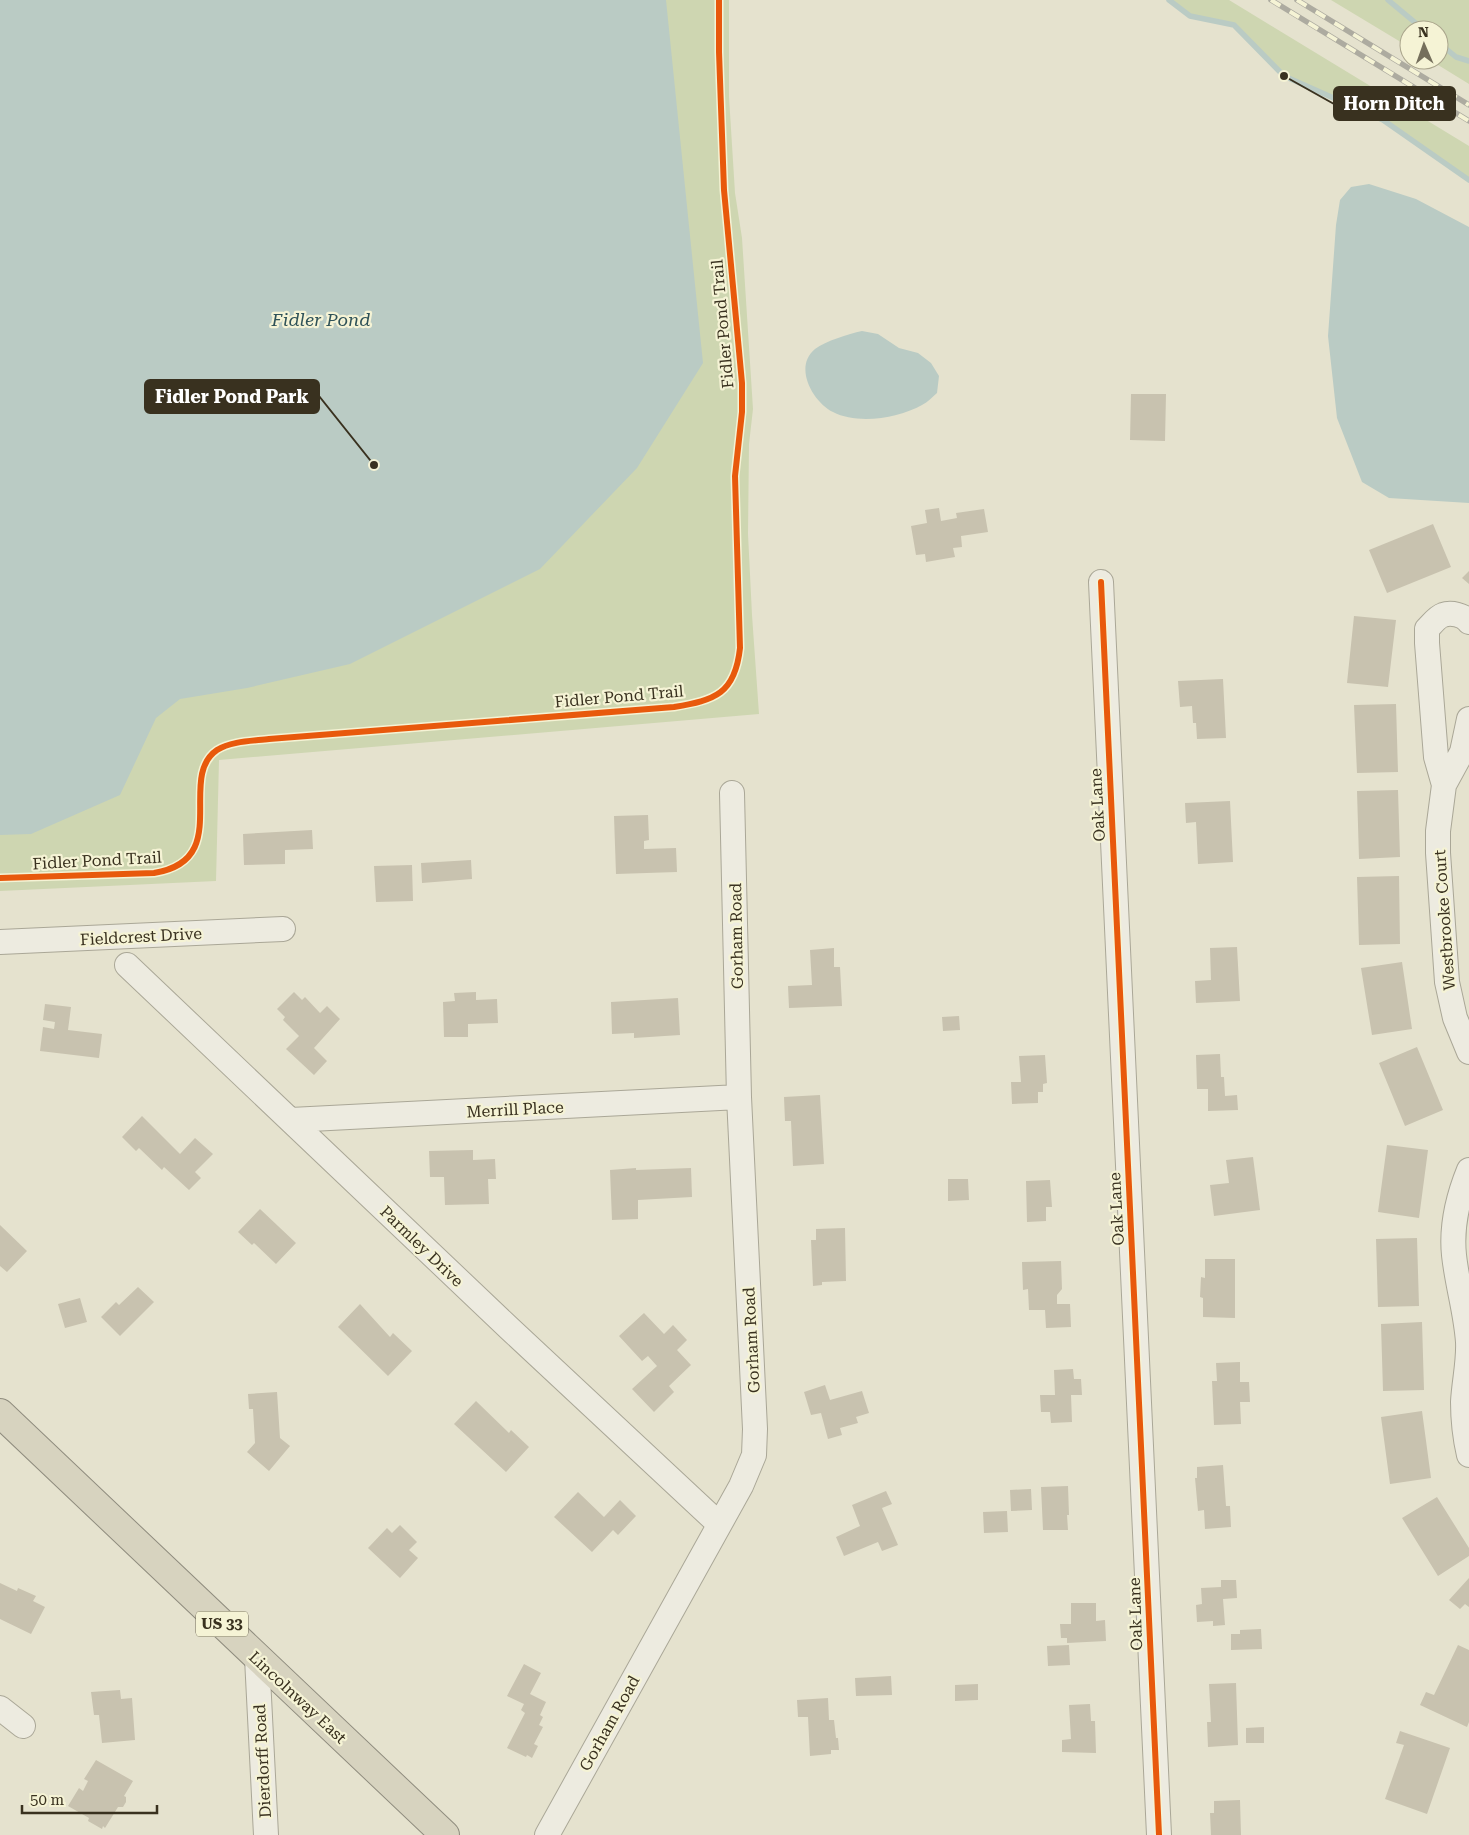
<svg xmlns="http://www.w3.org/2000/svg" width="1469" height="1835" viewBox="0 0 1469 1835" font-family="'Roboto Serif',serif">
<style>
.green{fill:#ced6b1}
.water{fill:#bacbc4}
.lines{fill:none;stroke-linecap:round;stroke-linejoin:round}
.stream{stroke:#bacbc4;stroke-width:5.5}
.building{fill:#c8c2af}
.minor-casing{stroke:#aaa797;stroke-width:26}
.highway-casing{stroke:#8f8c7e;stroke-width:30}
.path{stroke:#c5c3b7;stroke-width:3;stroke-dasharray:4 2.5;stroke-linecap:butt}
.minor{stroke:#edebe0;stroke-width:24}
.highway{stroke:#d7d3bf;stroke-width:28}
.rail-casing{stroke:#adaba0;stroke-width:5.5}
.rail{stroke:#f5f3d5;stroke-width:4;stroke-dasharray:11;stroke-linecap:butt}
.cycleway-casing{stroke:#f5f3d5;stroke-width:9}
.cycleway{stroke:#e8590c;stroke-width:6}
.labels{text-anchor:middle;stroke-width:4.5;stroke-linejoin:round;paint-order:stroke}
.shield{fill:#f5f3d5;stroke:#716b56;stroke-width:1}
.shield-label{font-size:15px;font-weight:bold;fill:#39311f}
.street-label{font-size:16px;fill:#39311f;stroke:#f5f3d5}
.water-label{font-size:18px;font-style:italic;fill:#2f5258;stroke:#f5f3d5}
.leader{fill:none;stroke:#39311f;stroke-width:2}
.callout-dot{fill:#39311f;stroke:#f5f3d5;stroke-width:2}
.callout{fill:#39311f;stroke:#39311f;stroke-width:2}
.callout-label{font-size:18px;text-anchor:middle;font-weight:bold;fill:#fff}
</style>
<rect width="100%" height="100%" fill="#e5e2ce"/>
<!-- green -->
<path class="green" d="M 0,0 L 729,0 L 729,97 L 735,193 L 742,238 L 753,409 L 749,444 L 748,534 L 752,615 L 759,714 L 219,760 L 216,881 L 0,891 Z
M 1169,0 L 1229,0 L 1469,146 L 1469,180 L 1383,120 L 1284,76 L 1234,25 L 1190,16 Z
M 1331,0 L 1469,0 L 1469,84 L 1430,60 L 1439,60 L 1439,30 L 1409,30 L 1409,47 Z"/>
<!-- water -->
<path class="water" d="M 0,0 L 666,0 L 703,363 L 637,468 L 540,569 L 350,664 L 247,688 L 180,699 L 156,718 L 120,795 L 31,834 L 0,835 Z
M 1369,184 L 1416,199 L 1469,227 L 1469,503 L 1389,498 L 1362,482 L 1337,418 L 1328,336 L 1336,225 L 1340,200 L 1351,187 Z
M 862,331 L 878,334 L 899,348 L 918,353 L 931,363 L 939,376 L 937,393 C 932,397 928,402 922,405 C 899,418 858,425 833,412 C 813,402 793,367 815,349 C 826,341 848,334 862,331 Z"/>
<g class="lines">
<!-- stream -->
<path class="stream" d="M 1169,0 L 1190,16 L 1234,25 L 1284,76 L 1383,120 L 1469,180
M 1388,0 L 1424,30
M 1439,43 L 1456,57 L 1469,61"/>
</g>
<!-- building -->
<path class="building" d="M 1131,394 L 1166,394 L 1165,441 L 1130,440 Z
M 939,508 L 941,521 L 957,518 L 956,513 L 984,509 L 988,532 L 961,536 L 962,547 L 953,548 L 955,557 L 926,562 L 925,554 L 916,555 L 911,526 L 927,523 L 925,510 Z
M 1433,524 L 1451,567 L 1387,593 L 1369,550 Z
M 1469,571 L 1469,584 L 1462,578 Z
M 1354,616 L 1396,620 L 1388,687 L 1347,683 Z
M 1223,679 L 1226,738 L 1197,739 L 1196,723 L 1193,723 L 1192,706 L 1180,707 L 1178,681 Z
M 1396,704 L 1398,772 L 1357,773 L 1354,705 Z
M 1398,790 L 1400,857 L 1359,859 L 1357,791 Z
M 1230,801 L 1233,862 L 1198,864 L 1196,822 L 1186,823 L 1185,803 Z
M 648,815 L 649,840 L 644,841 L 644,849 L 676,848 L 677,872 L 616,874 L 614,816 Z
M 312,830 L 313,849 L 285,850 L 285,864 L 244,865 L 243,834 Z
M 471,860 L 472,879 L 422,883 L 421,863 Z
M 412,865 L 413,901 L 376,902 L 374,866 Z
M 1399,876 L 1400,944 L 1359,945 L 1357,877 Z
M 1237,947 L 1240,1001 L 1196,1003 L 1195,981 L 1211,980 L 1210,948 Z
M 834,948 L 834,967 L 840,967 L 842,1006 L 789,1008 L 788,986 L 812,985 L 810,950 Z
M 1402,962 L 1412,1029 L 1372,1035 L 1361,968 Z
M 294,992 L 302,1000 L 305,997 L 320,1013 L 327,1006 L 340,1019 L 314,1048 L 327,1061 L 314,1075 L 286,1049 L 299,1036 L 283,1020 L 285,1017 L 277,1009 Z
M 476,992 L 476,1000 L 497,999 L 498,1023 L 468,1024 L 468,1037 L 444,1037 L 443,1002 L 455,1001 L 454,993 Z
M 678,998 L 680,1035 L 634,1038 L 634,1033 L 612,1034 L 611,1002 Z
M 45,1004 L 71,1007 L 68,1030 L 102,1034 L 99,1058 L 40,1051 L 43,1027 L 54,1029 L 55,1022 L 43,1020 Z
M 959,1016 L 960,1030 L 943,1031 L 942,1017 Z
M 1417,1047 L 1443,1110 L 1405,1126 L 1379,1063 Z
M 1220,1054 L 1221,1077 L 1224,1077 L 1225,1096 L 1237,1095 L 1238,1110 L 1208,1111 L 1208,1089 L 1197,1089 L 1196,1055 Z
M 1045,1055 L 1047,1083 L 1043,1084 L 1043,1092 L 1038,1092 L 1038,1103 L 1012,1104 L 1011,1082 L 1021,1082 L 1019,1056 Z
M 820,1095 L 824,1164 L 793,1166 L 791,1121 L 785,1121 L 784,1097 Z
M 142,1116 L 180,1154 L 195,1138 L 213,1154 L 195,1172 L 201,1178 L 189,1190 L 164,1167 L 162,1170 L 139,1148 L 136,1151 L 122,1137 Z
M 1387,1145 L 1428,1150 L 1419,1218 L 1378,1212 Z
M 473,1150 L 473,1160 L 495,1159 L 496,1179 L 488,1179 L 489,1204 L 445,1205 L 444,1177 L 430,1177 L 429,1151 Z
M 1253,1157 L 1260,1210 L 1214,1216 L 1210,1185 L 1229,1183 L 1226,1160 Z
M 636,1168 L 636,1170 L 691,1168 L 692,1197 L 638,1200 L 638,1219 L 612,1220 L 610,1170 Z
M 948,1179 L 968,1179 L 969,1200 L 948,1201 Z
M 1050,1180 L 1052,1207 L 1046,1207 L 1046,1221 L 1027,1222 L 1026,1181 Z
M 260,1209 L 296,1243 L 276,1264 L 254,1243 L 252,1245 L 238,1232 Z
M 0,1225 L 27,1251 L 7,1272 L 0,1266 Z
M 845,1228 L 846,1281 L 822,1282 L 822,1285 L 813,1286 L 811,1240 L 816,1240 L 816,1229 Z
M 1417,1238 L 1419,1306 L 1378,1307 L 1376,1239 Z
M 1205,1259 L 1235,1259 L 1235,1318 L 1203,1317 L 1203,1298 L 1200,1297 L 1201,1277 L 1205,1278 Z
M 1061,1261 L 1062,1289 L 1057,1295 L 1057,1304 L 1070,1304 L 1071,1327 L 1046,1328 L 1045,1310 L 1029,1310 L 1028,1289 L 1023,1290 L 1022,1262 Z
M 138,1287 L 154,1302 L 120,1336 L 101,1317 L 116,1302 L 119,1305 Z
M 80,1298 L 87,1322 L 65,1328 L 58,1304 Z
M 360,1304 L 390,1337 L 393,1333 L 412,1351 L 388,1376 L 338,1327 Z
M 644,1313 L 664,1334 L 673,1325 L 687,1340 L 677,1350 L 691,1365 L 669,1386 L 674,1392 L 654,1412 L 632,1389 L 657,1366 L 648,1356 L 642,1361 L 619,1336 Z
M 1422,1322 L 1424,1390 L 1383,1391 L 1381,1324 Z
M 1240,1362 L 1240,1382 L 1249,1382 L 1250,1402 L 1240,1402 L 1241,1424 L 1214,1425 L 1212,1381 L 1217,1381 L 1216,1363 Z
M 1073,1369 L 1074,1379 L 1081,1379 L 1082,1395 L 1071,1395 L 1072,1422 L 1051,1423 L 1050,1412 L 1041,1412 L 1040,1395 L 1055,1395 L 1054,1370 Z
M 825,1385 L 830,1400 L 862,1391 L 869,1413 L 856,1417 L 858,1423 L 840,1428 L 842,1435 L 828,1439 L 821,1413 L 811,1415 L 804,1392 Z
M 277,1392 L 280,1438 L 290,1446 L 269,1471 L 247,1452 L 255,1443 L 253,1409 L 249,1409 L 248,1394 Z
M 476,1401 L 509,1433 L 511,1430 L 529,1447 L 506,1472 L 454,1424 Z
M 1422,1411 L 1431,1478 L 1390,1484 L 1381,1417 Z
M 1223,1465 L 1226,1506 L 1230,1506 L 1231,1527 L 1205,1529 L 1204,1510 L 1198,1511 L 1195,1478 L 1197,1478 L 1197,1467 Z
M 1068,1486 L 1069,1515 L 1067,1515 L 1068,1530 L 1043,1530 L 1041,1487 Z
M 1031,1489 L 1032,1510 L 1011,1511 L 1010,1490 Z
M 886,1491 L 892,1504 L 882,1508 L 898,1545 L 882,1551 L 878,1542 L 844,1556 L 836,1537 L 860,1526 L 852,1505 Z
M 578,1492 L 604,1517 L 620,1500 L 636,1516 L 618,1535 L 613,1530 L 592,1552 L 554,1517 Z
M 1437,1497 L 1469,1548 L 1469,1556 L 1438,1576 L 1402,1518 Z
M 1007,1511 L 1008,1532 L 984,1533 L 983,1512 Z
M 400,1525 L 417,1542 L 409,1550 L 418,1558 L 400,1578 L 368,1548 L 387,1528 L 392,1533 Z
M 1469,1578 L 1469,1607 L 1465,1604 L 1460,1609 L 1449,1600 Z
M 1221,1580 L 1236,1580 L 1237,1598 L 1223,1599 L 1225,1625 L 1213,1626 L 1213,1621 L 1197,1622 L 1196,1605 L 1202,1604 L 1201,1588 L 1221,1587 Z
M 0,1583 L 17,1591 L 18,1588 L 36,1596 L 33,1601 L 45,1607 L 31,1634 L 0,1619 Z
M 1071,1603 L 1096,1603 L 1096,1621 L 1105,1620 L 1106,1641 L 1067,1643 L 1067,1638 L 1061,1638 L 1060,1624 L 1071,1624 Z
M 1261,1629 L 1262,1649 L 1231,1650 L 1231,1634 L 1240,1634 L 1240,1630 Z
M 1069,1645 L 1070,1665 L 1048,1666 L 1047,1646 Z
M 1458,1645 L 1469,1650 L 1469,1722 L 1467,1727 L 1420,1705 L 1426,1692 L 1434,1695 Z
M 524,1664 L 541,1673 L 530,1694 L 546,1702 L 540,1715 L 543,1717 L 539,1725 L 543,1727 L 534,1744 L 538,1746 L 532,1758 L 527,1755 L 526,1757 L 507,1748 L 525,1713 L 521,1710 L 524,1704 L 507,1696 Z
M 891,1676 L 892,1695 L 856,1696 L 855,1678 Z
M 1236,1683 L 1238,1745 L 1208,1747 L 1207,1722 L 1211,1722 L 1209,1684 Z
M 978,1684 L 978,1700 L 955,1701 L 955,1685 Z
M 120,1690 L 121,1699 L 132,1698 L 135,1740 L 102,1743 L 99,1715 L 94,1715 L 91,1692 Z
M 828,1698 L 829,1720 L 834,1720 L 836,1738 L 838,1738 L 839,1750 L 831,1750 L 831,1754 L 810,1756 L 808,1717 L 798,1717 L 797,1700 Z
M 1090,1704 L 1091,1721 L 1095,1721 L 1096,1753 L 1062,1752 L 1062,1740 L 1071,1739 L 1069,1705 Z
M 1264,1727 L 1264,1743 L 1246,1743 L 1246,1728 Z
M 1400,1731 L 1450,1748 L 1427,1814 L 1385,1799 L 1404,1745 L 1396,1743 Z
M 96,1760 L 133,1781 L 124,1796 L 126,1797 L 126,1802 L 123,1807 L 118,1807 L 105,1828 L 103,1826 L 102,1829 L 88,1821 L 89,1818 L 68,1806 L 79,1788 L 83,1791 L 88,1781 L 84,1779 Z
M 1240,1800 L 1241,1835 L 1211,1835 L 1210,1813 L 1214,1813 L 1214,1801 Z"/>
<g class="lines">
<!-- minor casing -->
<g class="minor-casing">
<path id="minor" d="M 1101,582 L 1159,1835
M 1469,719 L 1462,752 L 1444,785 L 1438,831 L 1438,853 L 1447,982 L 1455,1018 L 1469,1052
M 1444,785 L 1436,757 L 1427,643 L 1427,629 C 1431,625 1437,617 1443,615 C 1451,612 1464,615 1469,622
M 0,942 L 283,929
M 127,965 L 510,1329 L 719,1524
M 291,1120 L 739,1097
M 1469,1170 C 1458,1197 1451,1226 1454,1255 C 1457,1284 1466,1312 1468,1342 C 1469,1362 1464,1382 1463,1402 C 1463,1420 1465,1438 1469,1455
M 257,1658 L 266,1835
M 0,1708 L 23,1726
M 547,1835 L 741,1486 L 754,1455 L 755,1429 L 739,1097 L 732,793"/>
</g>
<!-- highway casing -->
<g class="highway-casing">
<path id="highway" d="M 0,1413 L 445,1835"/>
</g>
<!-- path -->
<path class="path" d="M 0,878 L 154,873 C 234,860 176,778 217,750 C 231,741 253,741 269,739 L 674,707 C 715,700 735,694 740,648 L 735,476 L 742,412 L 742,383 L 724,190 L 719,52 L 719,0"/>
<!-- minor -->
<use href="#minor" class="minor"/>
<!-- highway -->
<use href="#highway" class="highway"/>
<!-- rail casing -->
<g class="rail-casing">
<path id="rail" d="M 1271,0 L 1469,121
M 1297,0 L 1469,105"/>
</g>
<!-- rail -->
<use href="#rail" class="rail"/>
<!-- cycleway casing -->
<g class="cycleway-casing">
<path id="cycleway" d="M 1101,582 L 1159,1835
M 0,878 L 154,873 C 234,860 176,778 217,750 C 231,741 253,741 269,739 L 674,707 C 715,700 735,694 740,648 L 735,476 L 742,412 L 742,383 L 724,190 L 719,52 L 719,0"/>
</g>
<!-- cycleway -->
<use href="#cycleway" class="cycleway"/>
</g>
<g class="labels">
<!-- shield labels -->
<rect class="shield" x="196" y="1611.5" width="52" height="25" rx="4"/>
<g class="shield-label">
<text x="222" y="1629">US 33</text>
</g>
<!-- street labels -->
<g class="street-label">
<text transform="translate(722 324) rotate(-95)" y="6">Fidler Pond Trail</text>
<text transform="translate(619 696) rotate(-5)" y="6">Fidler Pond Trail</text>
<text transform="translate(1097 805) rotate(-93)" y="6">Oak Lane</text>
<text transform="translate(97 860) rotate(-3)" y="6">Fidler Pond Trail</text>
<text transform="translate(1444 920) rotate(-94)" y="6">Westbrooke Court</text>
<text transform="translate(141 936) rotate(-3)" y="6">Fieldcrest Drive</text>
<text transform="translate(736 936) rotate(-91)" y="6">Gorham Road</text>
<text transform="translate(515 1109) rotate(-3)" y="6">Merrill Place</text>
<text transform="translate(1116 1209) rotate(-93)" y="6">Oak Lane</text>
<text transform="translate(422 1246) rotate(44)" y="6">Parmley Drive</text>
<text transform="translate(751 1340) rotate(-93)" y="6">Gorham Road</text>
<text transform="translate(1135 1614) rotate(-92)" y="6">Oak Lane</text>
<text transform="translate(298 1697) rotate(43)" y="6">Lincolnway East</text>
<text transform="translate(609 1723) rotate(-61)" y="6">Gorham Road</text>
<text transform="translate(262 1761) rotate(-93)" y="6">Dierdorff Road</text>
</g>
<!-- water labels -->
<g class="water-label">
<text x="321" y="326">Fidler Pond</text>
</g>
</g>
<!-- callouts -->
<path class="leader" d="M1284 76L1334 104M374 465L319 396"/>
<g class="callout-dot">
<circle cx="1284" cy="76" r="5"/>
<circle cx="374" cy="465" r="5"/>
</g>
<g class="callout">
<rect x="1334" y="87" width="121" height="33" rx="5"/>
<rect x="145" y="380" width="174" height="33" rx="5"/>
</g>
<g class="callout-label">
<text x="1394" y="110">Horn Ditch</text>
<text x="232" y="403">Fidler Pond Park</text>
</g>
<!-- north arrow -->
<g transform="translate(1424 45) rotate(358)"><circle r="24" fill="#f5f3d5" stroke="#aaa58c"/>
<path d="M0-4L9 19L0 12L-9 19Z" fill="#756f5c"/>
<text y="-8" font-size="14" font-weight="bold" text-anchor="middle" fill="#39311f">N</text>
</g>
<!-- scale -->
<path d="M22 1805v8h135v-8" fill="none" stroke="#39311f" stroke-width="2.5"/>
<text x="30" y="1805" font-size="15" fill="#39311f" stroke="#f5f3d5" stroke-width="4" paint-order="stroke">50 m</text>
</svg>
